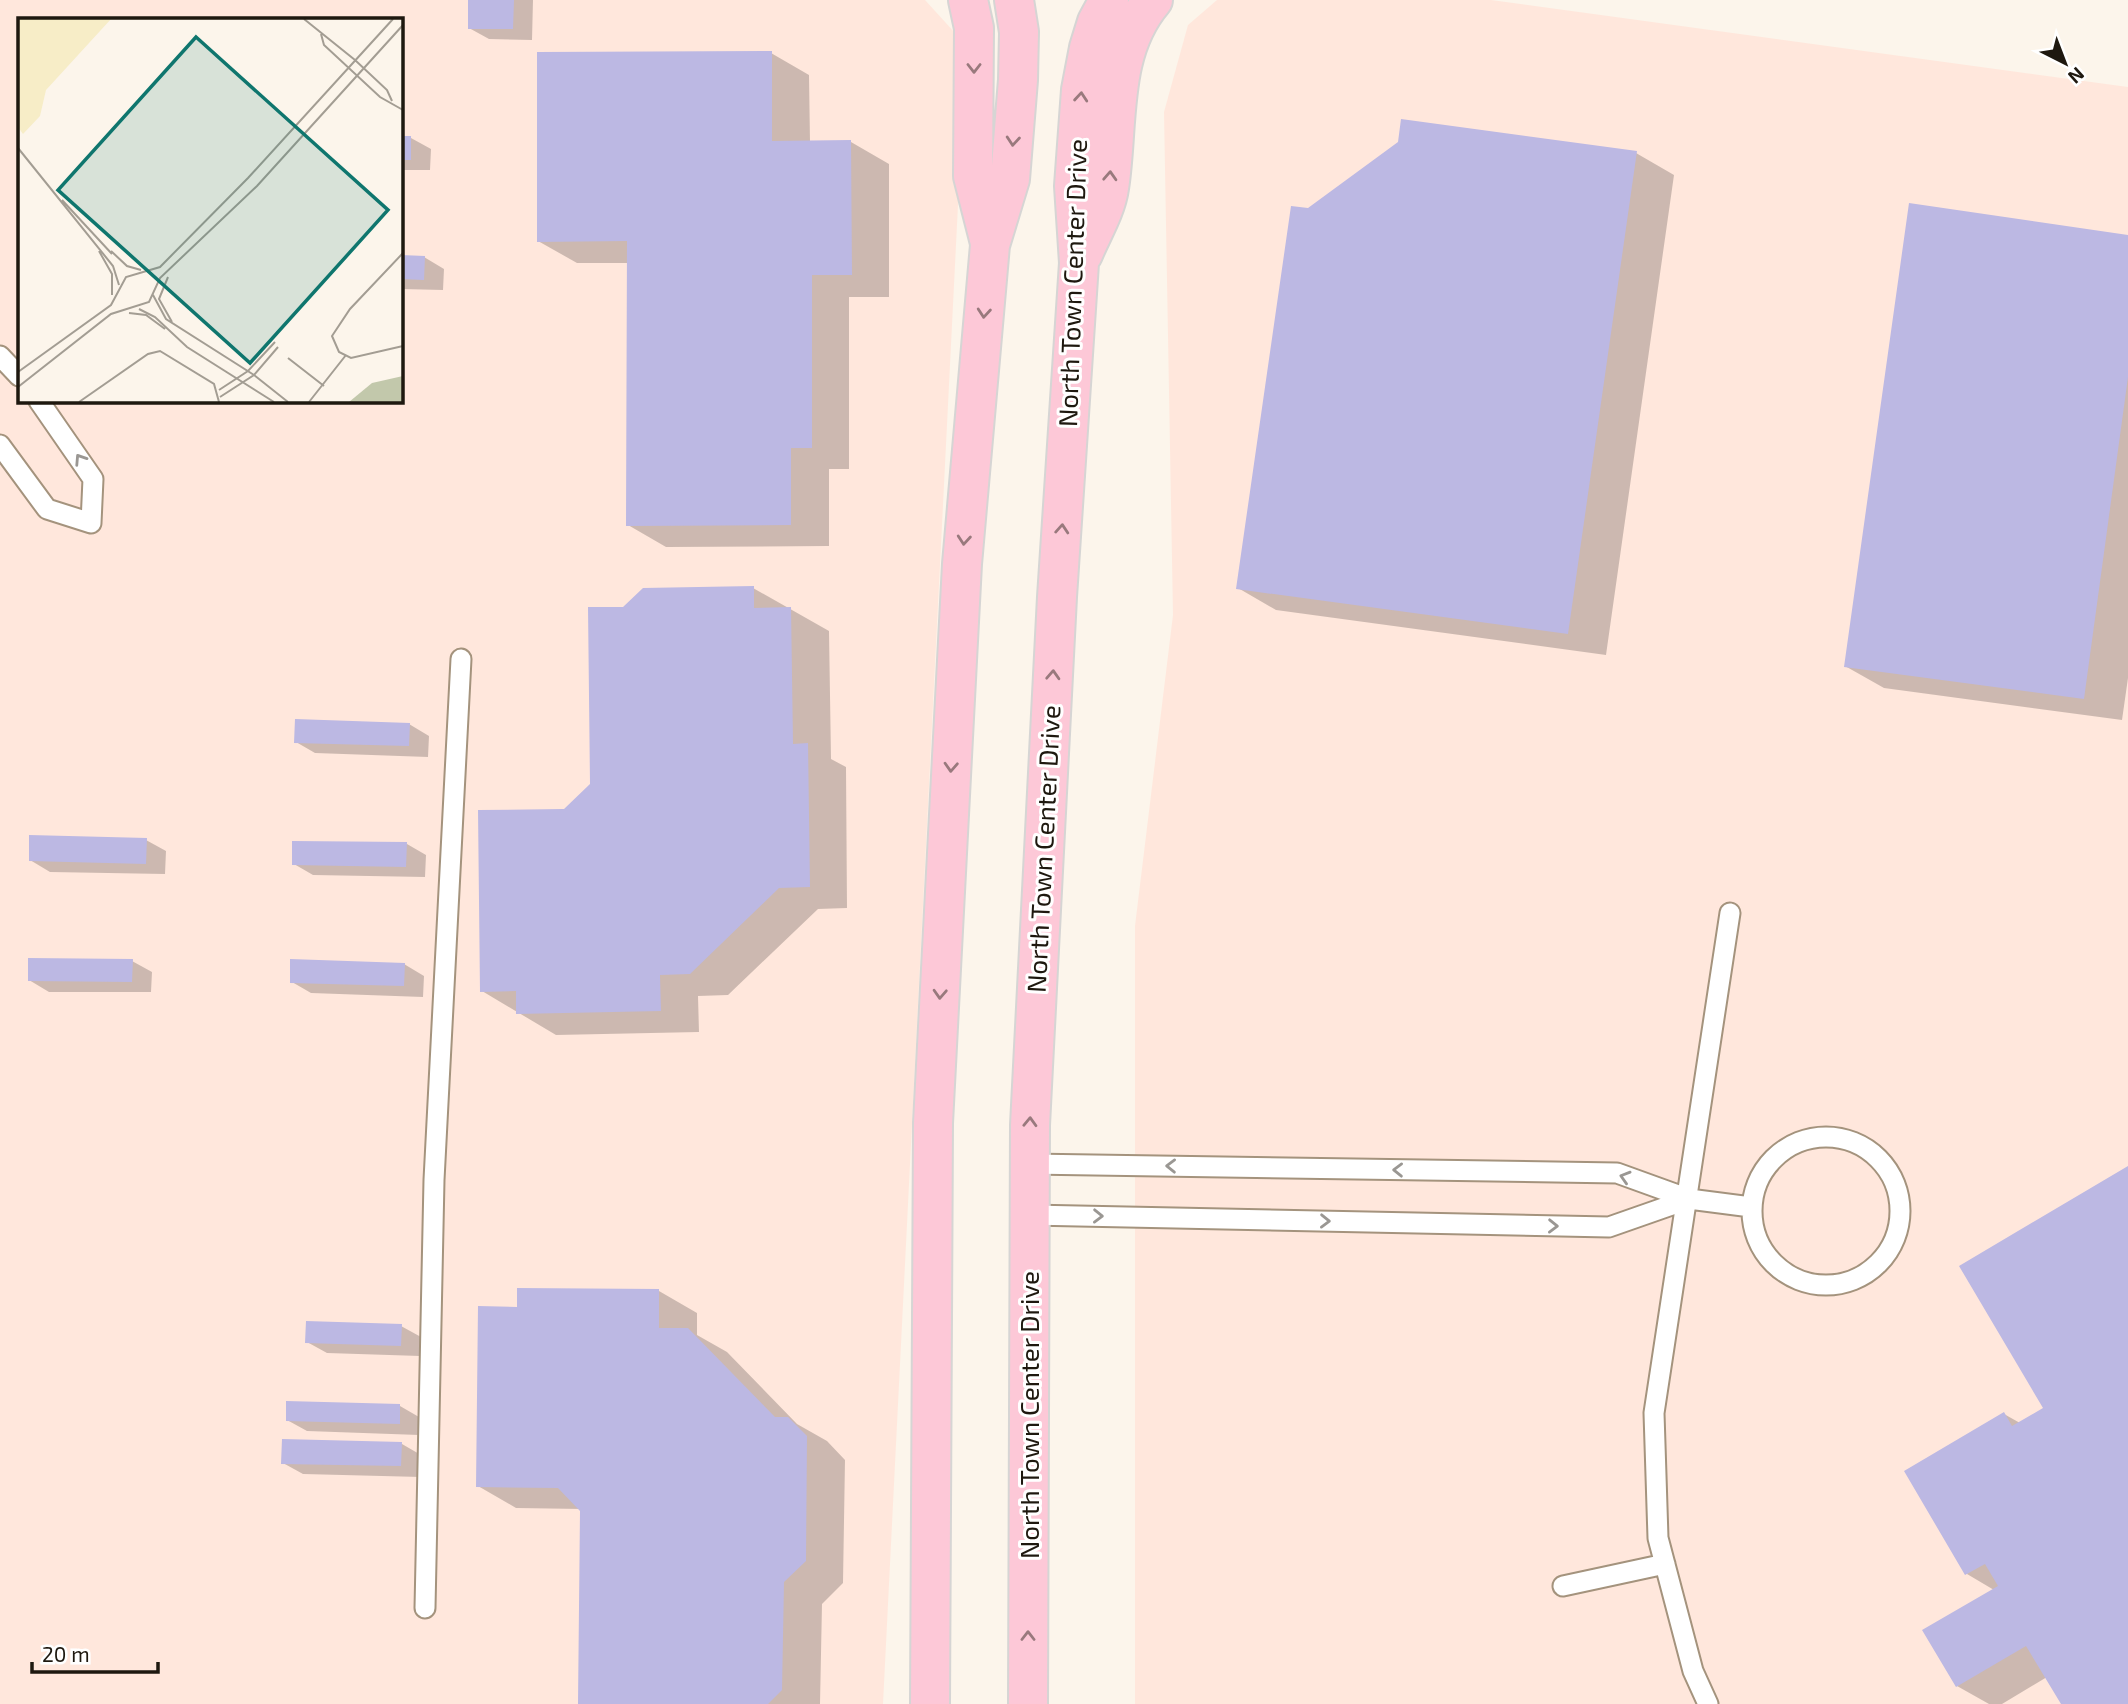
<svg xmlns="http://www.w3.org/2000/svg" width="2128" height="1704" viewBox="0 0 2128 1704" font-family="'Exo 2',sans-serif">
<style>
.commercial{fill:#ffe7dc;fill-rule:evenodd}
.shadow{fill:#0003}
.building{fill:#bcb8e3}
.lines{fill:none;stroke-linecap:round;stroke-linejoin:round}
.service-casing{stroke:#a4937d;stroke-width:23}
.primary-casing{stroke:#d6d5d4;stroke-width:42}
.service{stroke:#fff;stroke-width:19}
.primary{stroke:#fdc8d7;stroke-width:38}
.oneway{stroke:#99797d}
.oneway2{stroke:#9a9793}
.labels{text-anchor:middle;stroke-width:6;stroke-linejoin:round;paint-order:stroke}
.street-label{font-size:26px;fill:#1e180f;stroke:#fff}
.inset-road{fill:none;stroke:#a39d93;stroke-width:2}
.view{fill:#0f766e;fill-opacity:0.15;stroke:#0f766e;stroke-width:3.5}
.inset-edge{fill:none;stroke:#1e180f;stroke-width:3.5}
</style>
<rect width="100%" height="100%" fill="#fcf5eb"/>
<!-- commercial -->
<path class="commercial" d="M 0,0 L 925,0 L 966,45 L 883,1704 L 0,1704 ZM 19,19 L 401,19 L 401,401 L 19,401 Z
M 1217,0 L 1491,0 L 2128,87 L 2128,1704 L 1135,1704 L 1135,926 L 1173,615 L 1164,112 L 1188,25 Z"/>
<!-- shadow -->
<path class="shadow" d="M 470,0 L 533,0 L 532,40 L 489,39 L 469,28 Z
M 771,53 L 809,75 L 810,142 L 851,142 L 889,164 L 889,297 L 849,297 L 849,469 L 829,469 L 829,546 L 666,547 L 628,525 L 628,263 L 577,263 L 538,241 Z
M 401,138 L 411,138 L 431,149 L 430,170 L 401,170 Z
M 1636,153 L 1674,175 L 1606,655 L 1276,610 L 1238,588 L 1309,209 Z
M 2128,236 L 2128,678 L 2122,720 L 1884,688 L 1845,666 Z
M 401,257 L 424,257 L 444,269 L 443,290 L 401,289 Z
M 753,588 L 829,631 L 831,759 L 846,767 L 847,908 L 818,909 L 728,995 L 698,996 L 699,1032 L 556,1035 L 482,991 L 565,810 L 592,784 L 624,608 Z
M 409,724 L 429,736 L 428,757 L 315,753 L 296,742 Z
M 146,840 L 166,851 L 165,874 L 50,872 L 30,860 Z
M 407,844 L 426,855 L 425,877 L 313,875 L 294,864 Z
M 132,961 L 152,972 L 151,992 L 49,992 L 29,980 Z
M 404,964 L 424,976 L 423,997 L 311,993 L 292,982 Z
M 2128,1168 L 2128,1704 L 2063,1704 L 2047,1677 L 2002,1704 L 1989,1704 L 1957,1686 L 1994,1590 L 1967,1574 L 2004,1414 L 2020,1423 L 2045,1408 Z
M 659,1291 L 697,1313 L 697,1335 L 727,1352 L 797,1424 L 827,1441 L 845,1460 L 843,1583 L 822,1604 L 820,1704 L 579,1704 L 582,1509 L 516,1508 L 478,1486 L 518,1309 Z
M 401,1326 L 421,1337 L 420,1356 L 327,1353 L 307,1342 Z
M 400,1406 L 419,1417 L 419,1435 L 307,1431 L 287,1420 Z
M 402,1444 L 421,1455 L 421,1477 L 303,1474 L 283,1463 Z"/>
<!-- building -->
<path class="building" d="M 468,0 L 514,0 L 513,29 L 468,29 Z
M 772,51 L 772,141 L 851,140 L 852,275 L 812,275 L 812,448 L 791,448 L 791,525 L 626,526 L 627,241 L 537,242 L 537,52 Z
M 1401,119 L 1637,151 L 1568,634 L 1236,589 L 1291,206 L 1308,208 L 1398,142 Z
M 401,136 L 411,136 L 411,160 L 401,160 Z
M 1909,203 L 2128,235 L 2128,377 L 2084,699 L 1844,667 Z
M 401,255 L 425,256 L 424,280 L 401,279 Z
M 754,586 L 754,608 L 791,607 L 793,744 L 808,743 L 810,887 L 779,888 L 690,974 L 660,975 L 661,1011 L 516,1014 L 516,991 L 480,992 L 478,810 L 564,809 L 590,784 L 588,607 L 623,607 L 643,588 Z
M 295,719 L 410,723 L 409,746 L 294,743 Z
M 29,835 L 147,838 L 146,864 L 29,861 Z
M 292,841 L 407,842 L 406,867 L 292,865 Z
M 28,958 L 133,959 L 132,982 L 28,981 Z
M 290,959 L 405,963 L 404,986 L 290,983 Z
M 2128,1166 L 2128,1704 L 2061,1704 L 2026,1646 L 1956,1687 L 1922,1630 L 1998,1586 L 1985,1564 L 1965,1575 L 1904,1471 L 2004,1412 L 2012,1426 L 2043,1408 L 1959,1266 Z
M 517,1288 L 659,1289 L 659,1328 L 688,1328 L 775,1417 L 788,1417 L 807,1436 L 806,1561 L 784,1582 L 782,1690 L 768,1704 L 578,1704 L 580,1511 L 558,1488 L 476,1487 L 478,1306 L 517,1307 Z
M 306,1321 L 402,1324 L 401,1346 L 305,1343 Z
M 286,1401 L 400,1404 L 400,1424 L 286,1421 Z
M 282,1439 L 402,1442 L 401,1466 L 281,1464 Z"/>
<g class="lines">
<!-- service casing -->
<g class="service-casing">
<path id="service" d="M 0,356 L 19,376
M 0,445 L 47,509 L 91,523 L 93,479 L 39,401
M1752 1211a74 74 0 1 1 148 0a74 74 0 1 1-148 0Z
M 1029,1164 L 1617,1173 L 1689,1199 L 1751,1207
M 1030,1215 L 1609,1227 L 1689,1199
M 1563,1586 L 1665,1564
M 425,1608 L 434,1180 L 461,659
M 1708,1704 L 1693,1671 L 1658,1538 L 1654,1413 L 1730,913"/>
</g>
<!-- primary casing -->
<g class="primary-casing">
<path id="primary" d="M 968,0 L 974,28 L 973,176 L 990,243
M 1083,254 C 1091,234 1106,210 1109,188 C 1119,125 1108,53 1153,0
M 930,1704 L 933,1123 L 962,564 L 990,245 L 1010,179 L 1018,80 L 1019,32 L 1014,0
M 1028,1704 L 1030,1125 L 1057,597 L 1079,263 L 1074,186 L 1081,90 L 1089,48 L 1097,22 L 1109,0"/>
</g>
<!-- service -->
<use href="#service" class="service"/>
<!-- primary -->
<use href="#primary" class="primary"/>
</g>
<!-- one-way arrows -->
<defs><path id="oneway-chevron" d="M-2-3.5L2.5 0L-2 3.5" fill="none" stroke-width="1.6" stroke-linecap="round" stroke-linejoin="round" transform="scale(1.75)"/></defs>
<g class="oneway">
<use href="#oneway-chevron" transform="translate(974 68) rotate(90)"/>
<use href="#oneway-chevron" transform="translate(1081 97) rotate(-85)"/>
<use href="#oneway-chevron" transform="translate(1013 141) rotate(95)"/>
<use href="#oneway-chevron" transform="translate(1110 176) rotate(-87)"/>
<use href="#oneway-chevron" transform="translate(984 313) rotate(95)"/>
<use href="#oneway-chevron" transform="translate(1062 529) rotate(-86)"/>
<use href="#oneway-chevron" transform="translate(964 540) rotate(95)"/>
<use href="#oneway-chevron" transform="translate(1053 675) rotate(-87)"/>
<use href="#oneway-chevron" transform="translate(951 767) rotate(93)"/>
<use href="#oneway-chevron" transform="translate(940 994) rotate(93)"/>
<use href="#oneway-chevron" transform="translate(1030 1122) rotate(-88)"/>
<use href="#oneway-chevron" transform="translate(1028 1636) rotate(-90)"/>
</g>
<g class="oneway2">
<use href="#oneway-chevron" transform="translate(80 459) rotate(-123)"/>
<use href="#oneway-chevron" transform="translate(1171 1166) rotate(-179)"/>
<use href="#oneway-chevron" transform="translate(1398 1170) rotate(-179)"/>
<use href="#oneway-chevron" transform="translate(1625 1177) rotate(-163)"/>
<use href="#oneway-chevron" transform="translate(1098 1216) rotate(1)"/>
<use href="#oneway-chevron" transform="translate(1325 1221) rotate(1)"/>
<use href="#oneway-chevron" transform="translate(1553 1226) rotate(1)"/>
</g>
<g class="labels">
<!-- street labels -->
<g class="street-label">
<text transform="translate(1073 283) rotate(-88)" y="9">North Town Center Drive</text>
<text transform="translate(1044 849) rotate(-87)" y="9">North Town Center Drive</text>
<text transform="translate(1030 1415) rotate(-90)" y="9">North Town Center Drive</text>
</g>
</g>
<!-- overview -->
<g transform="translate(18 18)">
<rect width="385" height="385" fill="#fcf5eb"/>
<path d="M 385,358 L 385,384 L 331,384 L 354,365 Z" fill="#c2c8ab"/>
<path d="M 0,1 L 93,1 L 28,72 L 22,98 L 5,116 L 0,109 Z" fill="#f7edc7"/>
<path class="inset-road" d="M 286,1 L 337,42 L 369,72 L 374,83M 303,16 L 306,27 L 362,79 L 385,92M 0,130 L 95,248 L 101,267M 44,182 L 94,236M 81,233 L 94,256 L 94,277M 93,233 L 109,248 L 123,252M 385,235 L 332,291 L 314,318 L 321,334 L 333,340 L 385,328M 150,259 L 141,281 L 154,304M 135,277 L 148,301 L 236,357 L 270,384M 121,291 L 137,299 L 169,329 L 256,384M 111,295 L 128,297 L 147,311M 270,340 L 306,368M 0,354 L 93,287 L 108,259 L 142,249 L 230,160 L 375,1M 0,369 L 93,296 L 131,284 L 142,260 L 239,168 L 385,7M 201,372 L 230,353 L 257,324M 202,379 L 236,357 L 260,329M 61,384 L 130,336 L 142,333 L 196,366 L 201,384M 291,384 L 328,337"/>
<path class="view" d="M 178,19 L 370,192 L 232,345 L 40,172 Z"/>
<rect width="385" height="385" class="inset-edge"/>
</g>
<!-- north arrow -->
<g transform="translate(2065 63) rotate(138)" stroke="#ffffff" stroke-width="5" paint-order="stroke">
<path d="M0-5L12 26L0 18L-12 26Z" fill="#1e180f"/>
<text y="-10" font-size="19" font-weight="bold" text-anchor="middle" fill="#1e180f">N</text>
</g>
<!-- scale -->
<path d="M32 1662v10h126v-10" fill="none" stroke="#1e180f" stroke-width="3.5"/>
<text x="42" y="1662" font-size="21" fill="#1e180f" stroke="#ffffff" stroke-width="5" paint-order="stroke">20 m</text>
</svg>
